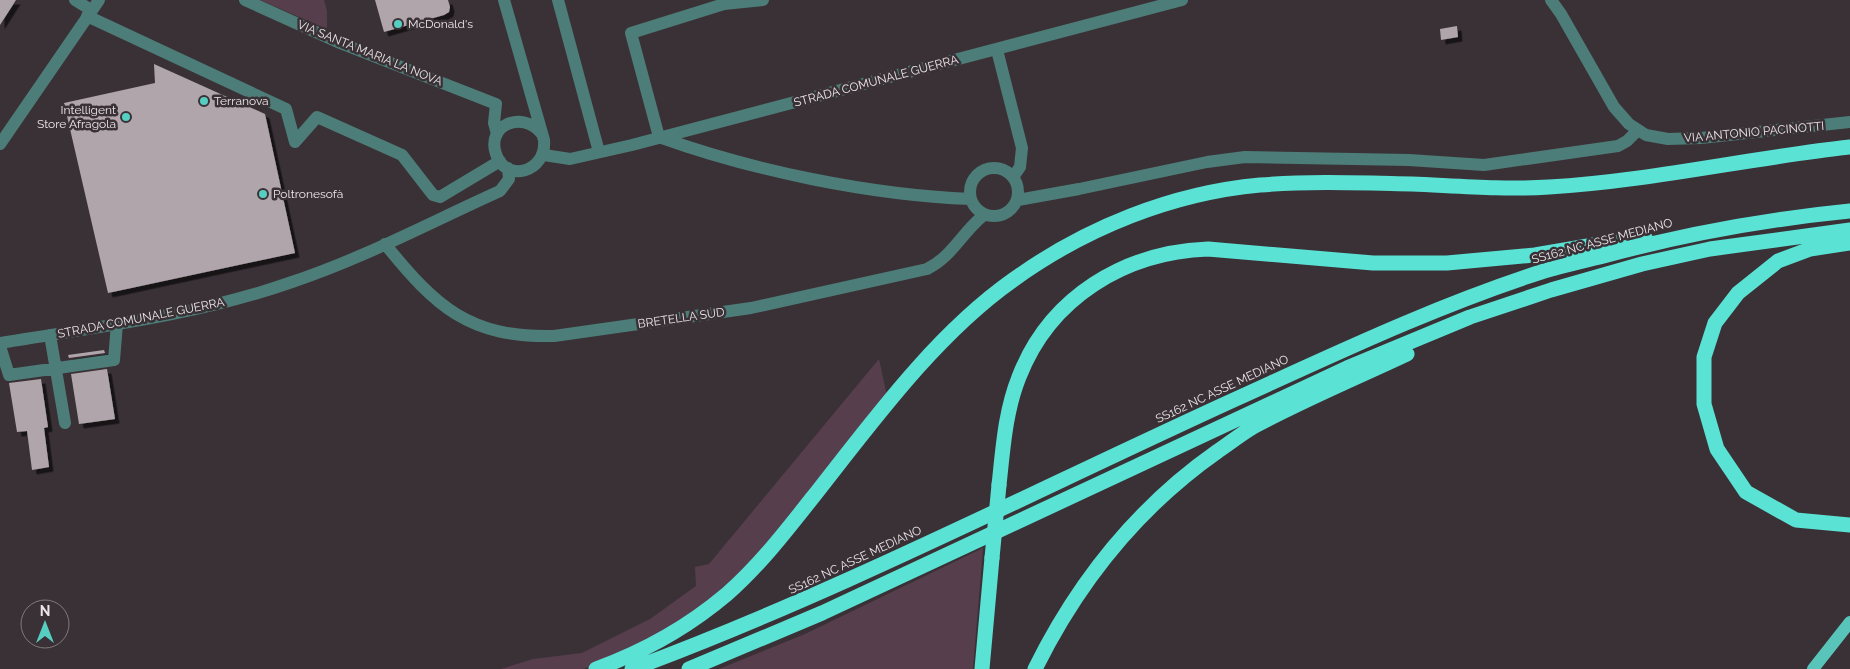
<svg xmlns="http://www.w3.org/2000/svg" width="1850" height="669" viewBox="0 0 1850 669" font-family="Raleway,sans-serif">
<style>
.green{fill:#573e4d}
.building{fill:#b0a5ab;filter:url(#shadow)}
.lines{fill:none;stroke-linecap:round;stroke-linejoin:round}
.minor{stroke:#4d7d78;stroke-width:12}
.major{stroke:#59c5ba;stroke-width:12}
.highway{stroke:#5ae2d5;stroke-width:15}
.highway-bridge{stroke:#5ae2d5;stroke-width:15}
.poi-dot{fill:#57cec2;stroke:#3a3136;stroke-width:2}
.labels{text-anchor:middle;stroke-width:5;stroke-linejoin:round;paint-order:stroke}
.poi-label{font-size:12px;fill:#ebe5e8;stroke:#3a3136;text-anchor:start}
.street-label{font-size:12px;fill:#ebe5e8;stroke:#3a3136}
</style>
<defs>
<filter id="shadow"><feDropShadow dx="4.5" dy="4.5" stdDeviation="0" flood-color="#0009"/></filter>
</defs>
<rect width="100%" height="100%" fill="#3a3136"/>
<!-- green -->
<path class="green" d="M 260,0 L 324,0 L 327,11 L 327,29 Z
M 879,359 L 887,396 L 755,558 L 702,608 L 662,635 L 603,663 L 583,669 L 501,669 L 533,659 L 582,653 L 650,619 L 696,586 L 695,567 L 709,564 Z
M 983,548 L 973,669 L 719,669 L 805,634 Z"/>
<!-- building -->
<path class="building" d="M 0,0 L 16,0 L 0,25 Z
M 375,0 L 448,0 L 450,7 L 449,12 L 444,15 L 384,32 Z
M 1457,26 L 1458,37 L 1441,40 L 1440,29 Z
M 154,64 L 265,114 L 295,253 L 108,293 L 64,103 L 155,83 Z
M 104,350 L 105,353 L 69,358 L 68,355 Z
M 107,369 L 115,419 L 79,424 L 71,374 Z
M 41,379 L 48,427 L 44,428 L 49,467 L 32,470 L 27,431 L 17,432 L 9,383 Z"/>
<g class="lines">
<!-- minor -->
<path class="minor" d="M 75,0 L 91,10
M 245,0 L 340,43 L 496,104 L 494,123 L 497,134
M 504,0 L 544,140 C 547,172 506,184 496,154 C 486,125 522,110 541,133
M 558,0 L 599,152
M 1551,0 L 1561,14 L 1614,107 L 1629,124 L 1646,135 L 1668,139 L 1701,138 L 1850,122
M 87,16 L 286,109 L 295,142 L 317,117 L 402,155 L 433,195 L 440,197 L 500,161
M 997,50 L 1022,148 L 1020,167 L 1013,177
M 659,137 C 754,171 870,195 971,199
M 659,137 L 631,33 L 724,4 L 763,0
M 0,144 L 99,0
M 544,155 L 570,159 L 632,145 L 1182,0
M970 192a24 24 0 1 1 48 0a24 24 0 1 1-48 0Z
M 1018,200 L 1079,189 L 1207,162 L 1245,157 L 1409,160 L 1484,165 L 1618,146 L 1627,141 L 1638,130
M 385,244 C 436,307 469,338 554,336 L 751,308 L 927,269 C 952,257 963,231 984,215
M 50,335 L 65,423
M 0,343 C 98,327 198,315 292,282 C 364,258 431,222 500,191 L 509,179 L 508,168
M 0,346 L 9,375 L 114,360 L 117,324"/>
<!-- major -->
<path class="major" d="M 1813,669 L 1850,622"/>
<!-- highway -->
<path class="highway" d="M 1850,243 L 1810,249 L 1778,261 L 1738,293 L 1715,323 L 1704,357 L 1704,404 L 1717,449 L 1746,492 L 1796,520 L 1850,525
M 999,485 C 1003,449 1005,412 1019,377 C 1050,297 1125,252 1208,249 L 1373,263 L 1447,263 L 1535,255 L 1623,240 L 1645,238
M 596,669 C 643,652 688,627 727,594 C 760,565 786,531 813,497 C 872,422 935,335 1013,280 C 1085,228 1172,193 1260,185 C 1310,181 1362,183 1412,184 C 1458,186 1503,190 1549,187 C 1650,181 1749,158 1850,147
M 632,669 C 839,592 1036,490 1238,398 C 1337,353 1436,306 1541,272 C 1564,265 1588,260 1611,254 C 1690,233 1769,219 1850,211
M 689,669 L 822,613 L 1347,368 L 1470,317 L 1551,290 L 1642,264 L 1710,249 L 1850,230
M 982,669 L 992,558
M 1035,669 C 1078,582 1138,507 1218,451 C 1230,443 1241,434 1253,427 C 1303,400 1356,378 1407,354"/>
<!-- highway-bridge -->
<path class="highway-bridge" d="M 992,558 L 999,485"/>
</g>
<!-- markers -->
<g class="poi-dot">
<circle cx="398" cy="24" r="5"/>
<circle cx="204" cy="101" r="5"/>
<circle cx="126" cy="117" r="5"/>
<circle cx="263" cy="194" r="5"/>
</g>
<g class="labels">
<!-- poi labels -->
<g class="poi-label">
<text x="408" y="28">McDonald's</text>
<text x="214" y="105">Terranova</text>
<text x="116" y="114" text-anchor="end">Intelligent<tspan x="116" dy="14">Store Afragola</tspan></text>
<text x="273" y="198">Poltronesofà</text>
</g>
<!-- street labels -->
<g class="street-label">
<text transform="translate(370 53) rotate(22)" y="4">VIA SANTA MARIA LA NOVA</text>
<text transform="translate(876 81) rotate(-15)" y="4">STRADA COMUNALE GUERRA</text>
<text transform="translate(1754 132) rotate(-5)" y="4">VIA ANTONIO PACINOTTI</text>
<text transform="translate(1602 241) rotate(-15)" y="4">SS162 NC ASSE MEDIANO</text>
<text transform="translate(141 318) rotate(-11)" y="4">STRADA COMUNALE GUERRA</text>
<text transform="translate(681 318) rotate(-8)" y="4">BRETELLA SUD</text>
<text transform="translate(1222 389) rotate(-25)" y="4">SS162 NC ASSE MEDIANO</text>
<text transform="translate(855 560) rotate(-25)" y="4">SS162 NC ASSE MEDIANO</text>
</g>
</g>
<!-- north arrow -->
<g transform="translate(45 624)"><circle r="24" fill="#3a3136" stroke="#81797d"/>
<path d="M0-4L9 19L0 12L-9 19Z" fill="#57cec2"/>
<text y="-8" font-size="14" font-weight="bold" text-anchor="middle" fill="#ebe5e8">N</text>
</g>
</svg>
